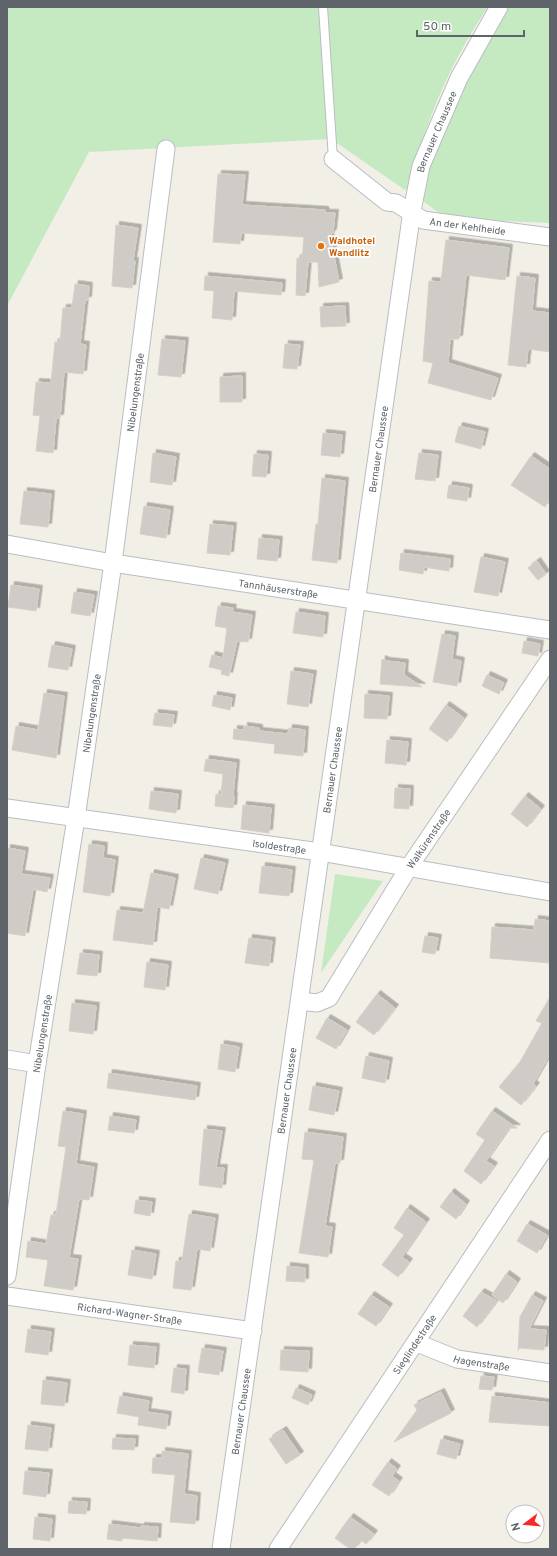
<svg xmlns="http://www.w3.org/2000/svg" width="557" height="1556" viewBox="0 0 557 1556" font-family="Overpass,sans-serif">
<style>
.green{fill:#c5eac2}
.building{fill:#cfcbc6;stroke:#d7d0c5;filter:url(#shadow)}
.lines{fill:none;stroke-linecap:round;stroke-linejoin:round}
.lane-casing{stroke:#b9bdc1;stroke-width:10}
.street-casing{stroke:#b9bdc1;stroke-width:19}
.lane{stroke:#fff;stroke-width:8}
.street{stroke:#fff;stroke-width:17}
.food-dot{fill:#e8710a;stroke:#fff;stroke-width:1.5}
.labels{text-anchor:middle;stroke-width:3.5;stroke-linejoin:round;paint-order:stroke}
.street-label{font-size:10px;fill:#5e6469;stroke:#fff}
.food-label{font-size:10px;font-weight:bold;fill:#c56008;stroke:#fff;text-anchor:start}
</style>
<defs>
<filter id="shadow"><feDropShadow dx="3.5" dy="-3.5" stdDeviation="0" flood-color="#0004"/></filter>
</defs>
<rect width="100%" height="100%" fill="#f2efe7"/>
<!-- green -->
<path class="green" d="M 7,7 L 488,7 C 452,60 424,122 411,185 L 405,190 L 331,139 L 89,152 L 7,306 Z
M 509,7 L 550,7 L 550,223 L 447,219 L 420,199 C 439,131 473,68 509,7 Z
M 335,874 L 383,881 L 321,973 Z"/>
<!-- building -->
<path class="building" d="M 218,174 L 245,175 L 242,205 L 325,210 L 326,213 L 335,213 L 333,232 L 330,236 L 339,282 L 319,287 L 318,262 L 308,262 L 305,296 L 296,295 L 297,258 L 302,259 L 304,237 L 241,233 L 240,244 L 213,242 Z
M 116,225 L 138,228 L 133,261 L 135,261 L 132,288 L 112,286 Z
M 446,240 L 509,248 L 505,280 L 466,275 L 459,339 L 450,339 L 448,363 L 498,378 L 491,400 L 428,383 L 433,363 L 423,361 L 429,281 L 441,282 Z
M 205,276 L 282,283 L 281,295 L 234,291 L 232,320 L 212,318 L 214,291 L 204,290 Z
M 517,276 L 535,278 L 532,311 L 550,313 L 550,352 L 528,349 L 526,367 L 508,365 Z
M 75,284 L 89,286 L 88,300 L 85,300 L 80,344 L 86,345 L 83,374 L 64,372 L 60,418 L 56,418 L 53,453 L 36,451 L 40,416 L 33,415 L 36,382 L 51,383 L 55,342 L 60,342 L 63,308 L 72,308 Z
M 345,306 L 346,326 L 321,327 L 320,307 Z
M 162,339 L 185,341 L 181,377 L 158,375 Z
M 285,344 L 300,345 L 297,369 L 283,368 Z
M 242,376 L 242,402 L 220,402 L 220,377 Z
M 459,426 L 485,432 L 481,449 L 455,442 Z
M 323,433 L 342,435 L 340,457 L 321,455 Z
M 153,453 L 176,457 L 172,485 L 150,482 Z
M 419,453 L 438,455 L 435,481 L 415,479 Z
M 254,454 L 268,455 L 266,477 L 252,476 Z
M 531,456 L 550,469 L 550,499 L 545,507 L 511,485 Z
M 322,478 L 345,481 L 337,563 L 312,560 L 316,524 L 318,524 Z
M 449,485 L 469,488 L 467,501 L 447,498 Z
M 24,491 L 51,494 L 48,527 L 20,524 Z
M 144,506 L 170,510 L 166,538 L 140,534 Z
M 210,524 L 233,526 L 230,555 L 207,553 Z
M 259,538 L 279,540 L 277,561 L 257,559 Z
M 401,553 L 450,559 L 449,571 L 424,567 L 423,574 L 399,570 Z
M 481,557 L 505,562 L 498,596 L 474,592 Z
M 537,561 L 546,574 L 538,580 L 528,568 Z
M 11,585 L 39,589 L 36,611 L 8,607 Z
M 74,592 L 94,595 L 90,616 L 71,613 Z
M 218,606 L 233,608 L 232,612 L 252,615 L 248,642 L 237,641 L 229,676 L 221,674 L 222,670 L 209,667 L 212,655 L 223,658 L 227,628 L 215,626 Z
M 296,612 L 325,616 L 323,637 L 293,633 Z
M 442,634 L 455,636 L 452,659 L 461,661 L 457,686 L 433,682 Z
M 524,641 L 540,644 L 538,656 L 522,653 Z
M 52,645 L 72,649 L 68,670 L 48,667 Z
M 382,659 L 386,661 L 405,663 L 404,675 L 422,687 L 380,684 Z
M 291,671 L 313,674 L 308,707 L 287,704 Z
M 487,675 L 504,683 L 499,694 L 482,686 Z
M 44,693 L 64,696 L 56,758 L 12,750 L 16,726 L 38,730 Z
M 365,694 L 389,696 L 387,719 L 364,718 Z
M 214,695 L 232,698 L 230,710 L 212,706 Z
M 446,705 L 464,718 L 447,742 L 429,729 Z
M 155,713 L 174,715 L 172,727 L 153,725 Z
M 244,726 L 259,728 L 259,731 L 288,734 L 289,728 L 305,730 L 303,756 L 274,753 L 275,744 L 233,739 L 234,729 L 244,730 Z
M 387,740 L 408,742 L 406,765 L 385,763 Z
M 206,759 L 236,763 L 233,796 L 234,796 L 233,808 L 215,806 L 216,794 L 221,795 L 223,774 L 204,771 Z
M 395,788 L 410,789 L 409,809 L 394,808 Z
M 151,791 L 178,794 L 176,813 L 149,809 Z
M 525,796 L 541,809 L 527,827 L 511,814 Z
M 243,805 L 271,808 L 269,833 L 241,829 Z
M 89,844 L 104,846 L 103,858 L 115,860 L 110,896 L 83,892 Z
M 7,848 L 25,851 L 21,874 L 50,878 L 47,892 L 33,889 L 25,936 L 7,933 Z
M 201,858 L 225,863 L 218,894 L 194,889 Z
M 262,866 L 292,870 L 289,896 L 259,893 Z
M 151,873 L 175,878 L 169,909 L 157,907 L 153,945 L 113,940 L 117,910 L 143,913 Z
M 535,919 L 550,921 L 550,963 L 490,958 L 492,927 L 534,930 Z
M 425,936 L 438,938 L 435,954 L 422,952 Z
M 249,938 L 272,941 L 269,966 L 245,963 Z
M 80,953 L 99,955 L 97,976 L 77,974 Z
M 147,962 L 168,965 L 165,990 L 144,987 Z
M 377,994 L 395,1008 L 374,1035 L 356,1022 Z
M 550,997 L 550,1054 L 533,1084 L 536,1086 L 521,1105 L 499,1087 L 520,1062 L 542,1023 L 536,1021 Z
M 72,1003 L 96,1006 L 93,1034 L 69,1031 Z
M 327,1018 L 347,1030 L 336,1049 L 316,1038 Z
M 221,1044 L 239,1047 L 235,1072 L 218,1069 Z
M 366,1056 L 389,1061 L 385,1083 L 362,1078 Z
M 109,1073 L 197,1086 L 195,1100 L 107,1088 Z
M 313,1086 L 339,1091 L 334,1115 L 309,1110 Z
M 63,1111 L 83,1114 L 76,1164 L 94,1167 L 89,1200 L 79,1199 L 69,1258 L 78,1259 L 73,1290 L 44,1286 L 48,1260 L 26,1257 L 28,1241 L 46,1244 L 51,1215 L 56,1215 L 66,1147 L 58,1146 Z
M 492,1111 L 517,1128 L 509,1128 L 486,1161 L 494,1166 L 481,1184 L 464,1171 L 485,1140 L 476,1134 Z
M 110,1116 L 136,1120 L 134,1133 L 108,1130 Z
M 204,1129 L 222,1131 L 216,1168 L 224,1168 L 222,1188 L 199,1185 Z
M 305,1132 L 343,1137 L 340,1163 L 335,1163 L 325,1226 L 332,1227 L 328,1257 L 299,1253 L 314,1160 L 302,1159 Z
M 451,1192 L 466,1204 L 456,1219 L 440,1207 Z
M 136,1200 L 152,1202 L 150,1216 L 134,1213 Z
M 407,1208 L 426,1222 L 402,1257 L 409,1262 L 398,1277 L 382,1265 L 404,1235 L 394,1228 Z
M 189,1214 L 215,1218 L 210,1251 L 197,1249 L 191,1290 L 173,1288 L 176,1261 L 182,1261 Z
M 527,1224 L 547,1235 L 537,1253 L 517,1241 Z
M 132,1250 L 156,1254 L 152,1279 L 128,1275 Z
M 287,1266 L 305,1268 L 305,1282 L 286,1281 Z
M 506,1274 L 517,1282 L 503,1303 L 492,1295 Z
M 481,1292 L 497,1301 L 477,1327 L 463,1316 Z
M 371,1295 L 389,1307 L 376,1326 L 358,1314 Z
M 532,1295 L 543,1301 L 529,1329 L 546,1330 L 544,1350 L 519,1348 L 518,1351 L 520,1317 Z
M 28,1329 L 51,1332 L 48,1355 L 25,1352 Z
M 130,1345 L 156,1347 L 154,1368 L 128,1365 Z
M 202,1348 L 223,1351 L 219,1375 L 198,1372 Z
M 281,1350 L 309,1351 L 308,1372 L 280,1370 Z
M 174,1368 L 186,1369 L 184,1394 L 171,1392 Z
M 481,1376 L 494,1377 L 492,1390 L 479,1389 Z
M 43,1380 L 67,1383 L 64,1406 L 41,1404 Z
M 296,1388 L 312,1395 L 308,1405 L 292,1398 Z
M 441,1392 L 451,1413 L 394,1442 L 417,1410 L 414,1405 Z
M 120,1396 L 149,1401 L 147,1412 L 168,1415 L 166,1429 L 138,1425 L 139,1417 L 117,1413 Z
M 492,1396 L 550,1403 L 550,1426 L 489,1422 Z
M 28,1425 L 51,1428 L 48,1451 L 25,1449 Z
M 283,1430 L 300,1455 L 286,1464 L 269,1439 Z
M 113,1438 L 135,1439 L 134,1450 L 112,1449 Z
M 441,1439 L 460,1444 L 456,1459 L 437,1454 Z
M 162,1451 L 188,1454 L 184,1494 L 197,1496 L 195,1524 L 170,1522 L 175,1475 L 152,1473 L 153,1458 L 162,1458 Z
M 388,1462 L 397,1469 L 392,1476 L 399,1481 L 389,1496 L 372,1485 Z
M 25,1471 L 49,1473 L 46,1497 L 23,1494 Z
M 69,1501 L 87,1502 L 86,1514 L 68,1513 Z
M 35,1517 L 52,1519 L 50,1541 L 33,1539 Z
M 350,1517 L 374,1534 L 366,1544 L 361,1540 L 354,1549 L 350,1549 L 335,1538 Z
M 109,1524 L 141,1528 L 141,1526 L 158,1527 L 157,1541 L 122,1538 L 122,1541 L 107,1539 Z"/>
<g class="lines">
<!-- lane casing -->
<g class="lane-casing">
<path id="lane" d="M 323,7 L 333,159"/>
</g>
<!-- street casing -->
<g class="street-casing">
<g id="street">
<path id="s1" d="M 333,159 L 387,202 L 396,203 L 423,220 L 550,237"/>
<path id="s2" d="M 7,544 L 113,563 L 550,630"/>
<path id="s3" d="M 7,808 L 320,852 L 550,892"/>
<path id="s4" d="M 300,1001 L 317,1003 L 329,998 L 409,867 L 550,659"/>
<path d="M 7,1059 L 37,1064"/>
<path id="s5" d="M 7,1276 L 37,1064 L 76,818 L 113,563 L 166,149"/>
<path id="s6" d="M 7,1296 L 253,1331"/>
<path id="s7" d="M 417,1343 L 457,1359 L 550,1373"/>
<path id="s8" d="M 221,1549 L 412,211 L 421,166 L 459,78 L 499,7"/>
<path id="s9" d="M 278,1549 L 550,1140"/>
</g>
</g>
<!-- lane -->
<use href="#lane" class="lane"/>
<!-- street -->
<use href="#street" class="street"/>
</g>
<!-- markers -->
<circle class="food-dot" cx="321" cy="246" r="4"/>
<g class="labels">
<!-- street labels -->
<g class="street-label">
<text dy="4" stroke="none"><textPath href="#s8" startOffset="1435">Bernauer Chaussee</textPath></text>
<text dy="4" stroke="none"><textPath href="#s1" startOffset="155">An der Kehlheide</textPath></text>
<text dy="4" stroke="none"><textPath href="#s5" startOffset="893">Nibelungenstraße</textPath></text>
<text dy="4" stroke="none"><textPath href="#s8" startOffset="1111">Bernauer Chaussee</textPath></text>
<text dy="4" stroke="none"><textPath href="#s2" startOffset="275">Tannhäuserstraße</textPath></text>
<text dy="4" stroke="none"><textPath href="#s5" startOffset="569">Nibelungenstraße</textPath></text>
<text dy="4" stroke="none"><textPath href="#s8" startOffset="787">Bernauer Chaussee</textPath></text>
<text dy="4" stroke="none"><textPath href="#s4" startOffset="218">Walkürenstraße</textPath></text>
<text dy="4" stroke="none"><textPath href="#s3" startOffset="275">Isoldestraße</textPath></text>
<text dy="4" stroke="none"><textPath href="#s5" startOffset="245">Nibelungenstraße</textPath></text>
<text dy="4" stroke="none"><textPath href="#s8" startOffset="463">Bernauer Chaussee</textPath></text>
<text dy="4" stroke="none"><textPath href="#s6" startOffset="124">Richard-Wagner-Straße</textPath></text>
<text dy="4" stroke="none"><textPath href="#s9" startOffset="246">Sieglindestraße</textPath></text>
<text dy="4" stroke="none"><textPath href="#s7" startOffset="68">Hagenstraße</textPath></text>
<text dy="4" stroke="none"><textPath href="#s8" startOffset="139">Bernauer Chaussee</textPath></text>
</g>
<!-- food labels -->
<g class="food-label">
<text x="329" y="244">Waldhotel<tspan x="329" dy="12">Wandlitz</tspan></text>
</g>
</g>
<!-- border -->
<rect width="557" height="1556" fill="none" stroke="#5e6469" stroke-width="16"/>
<!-- north arrow -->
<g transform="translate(525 1524) rotate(254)"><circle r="19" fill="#ffffff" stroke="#bfc1c3"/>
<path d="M0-3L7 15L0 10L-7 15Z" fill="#f72928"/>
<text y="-6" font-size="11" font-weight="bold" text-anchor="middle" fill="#5e6469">N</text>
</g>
<!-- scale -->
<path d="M417 30v6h107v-6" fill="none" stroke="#5e6469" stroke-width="2"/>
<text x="423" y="30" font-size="12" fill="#5e6469" stroke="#ffffff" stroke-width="3" paint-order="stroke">50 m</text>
</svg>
